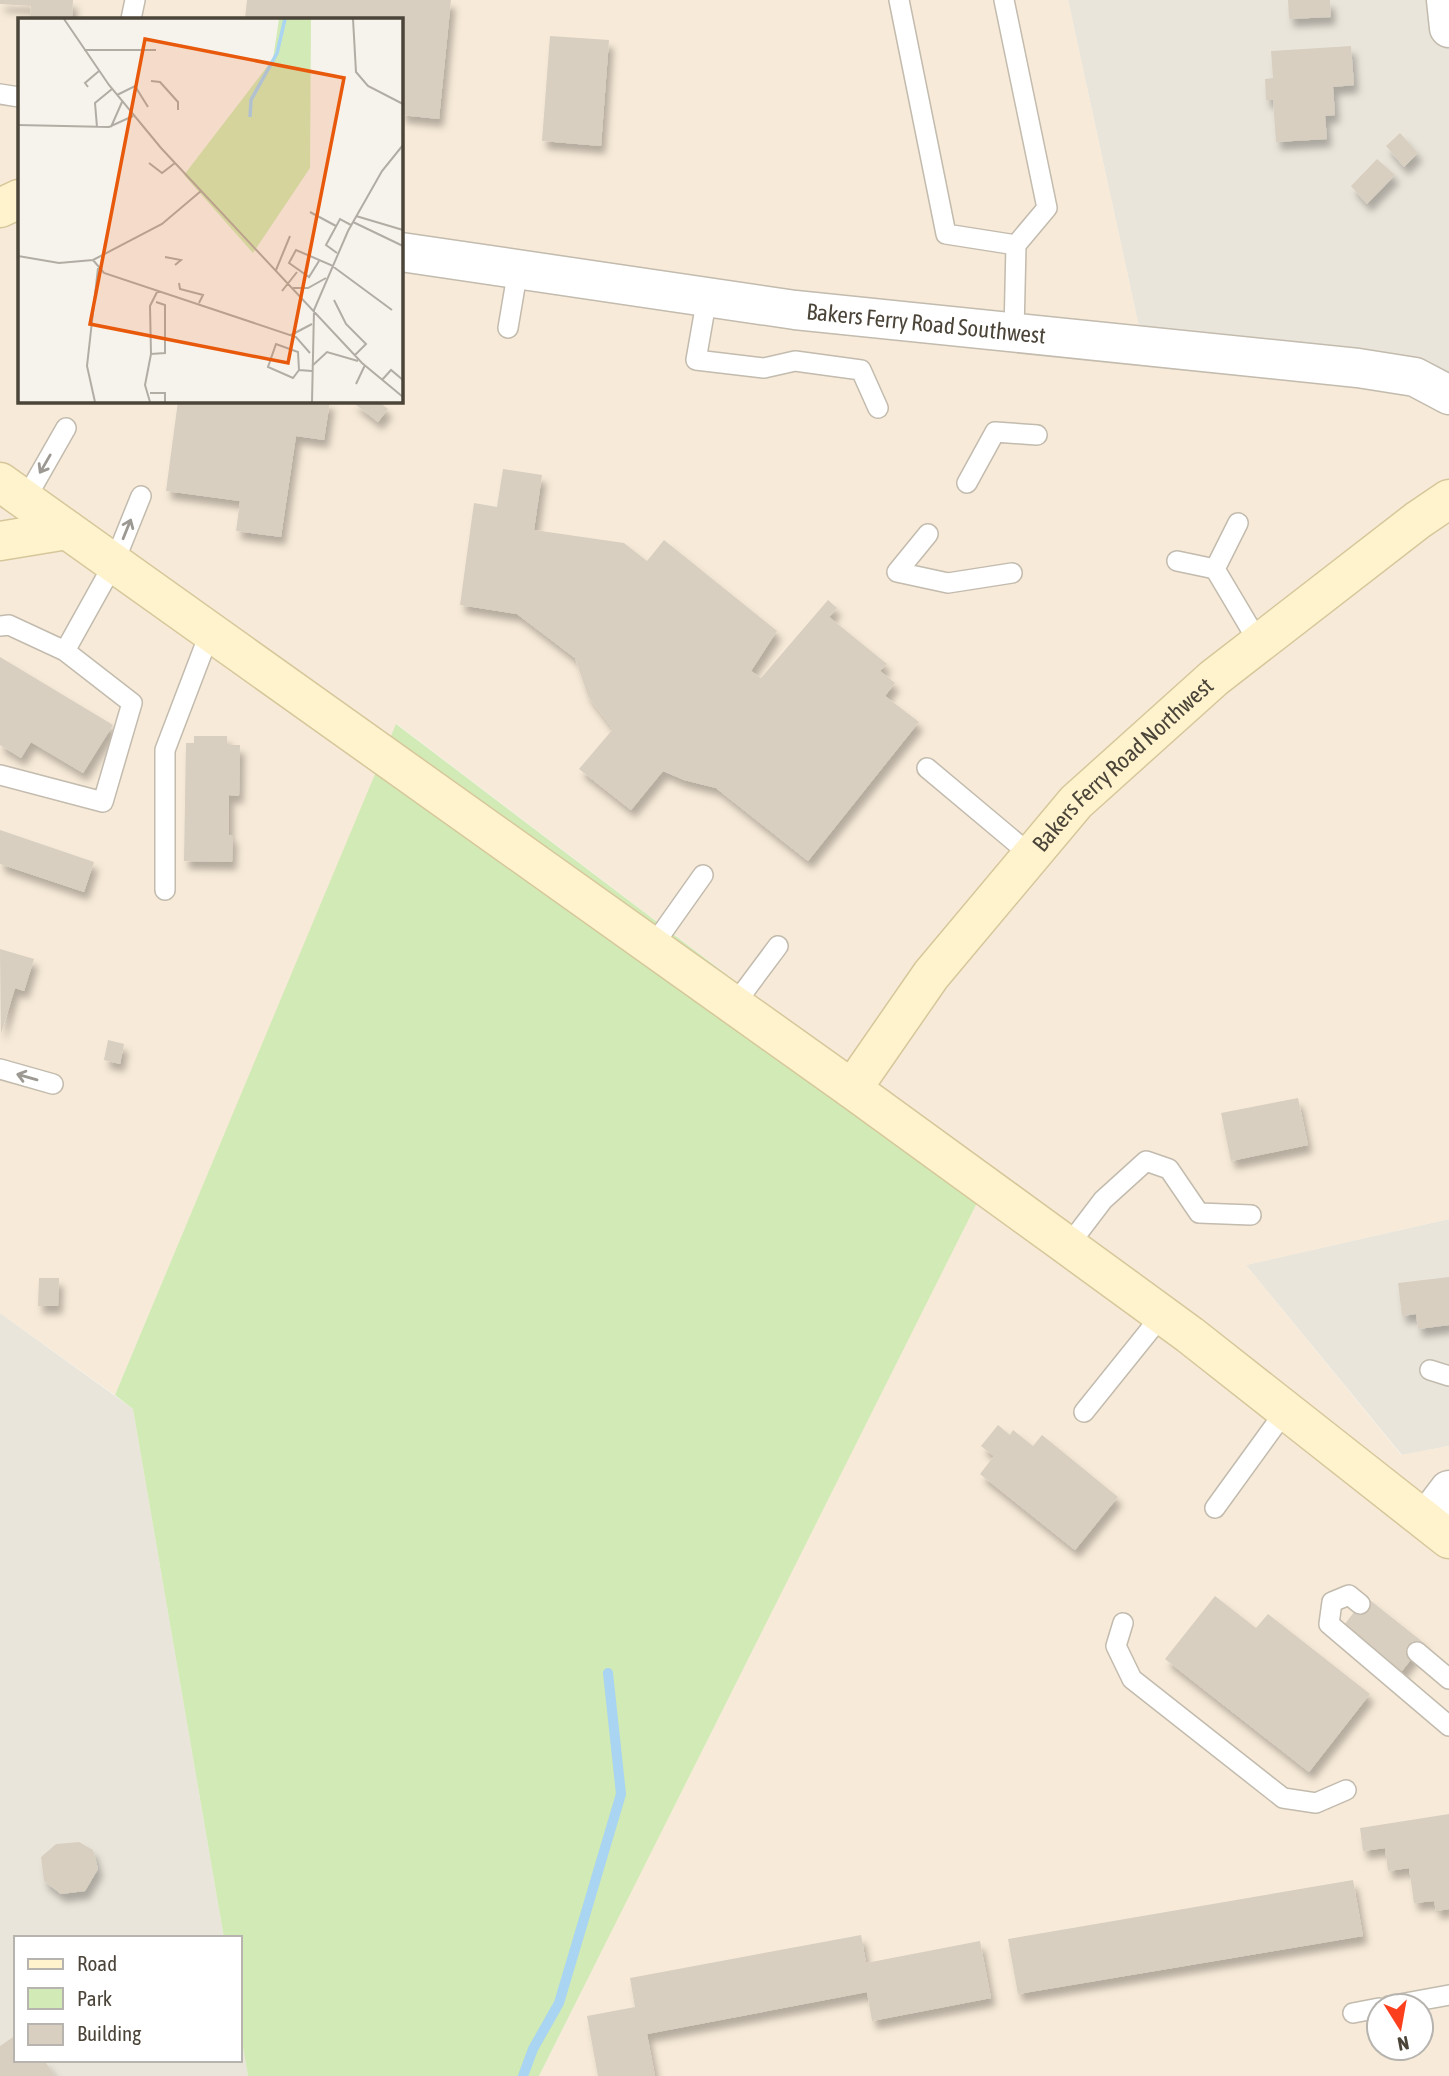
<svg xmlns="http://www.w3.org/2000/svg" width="1449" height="2076" viewBox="0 0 1449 2076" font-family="'Asap Condensed',sans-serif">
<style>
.residential{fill:#eae5da}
.commercial{fill:#f7ead8;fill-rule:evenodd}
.green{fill:#d2eab5}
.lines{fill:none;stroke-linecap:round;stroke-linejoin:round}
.stream{stroke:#a9d4f2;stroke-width:10}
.building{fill:#d8cfc1;filter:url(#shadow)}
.lane-casing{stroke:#c2bbae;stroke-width:22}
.street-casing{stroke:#c2bbae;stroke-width:41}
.secondary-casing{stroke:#d6c79b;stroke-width:41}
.lane{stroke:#fff;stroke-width:19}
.street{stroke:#fff;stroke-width:38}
.secondary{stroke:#fff3cd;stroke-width:38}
.oneway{stroke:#9c9892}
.labels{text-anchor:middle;stroke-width:5;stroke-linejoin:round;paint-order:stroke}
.street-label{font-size:23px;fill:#4b4439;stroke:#fff}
.inset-river{fill:none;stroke:#a9d4f2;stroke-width:3.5}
.inset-road{fill:none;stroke:#b2ada4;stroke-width:2}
.view{fill:#e8590c;fill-opacity:0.15;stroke:#e8590c;stroke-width:3.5}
.inset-edge{fill:none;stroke:#4b4439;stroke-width:3.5}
</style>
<defs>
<filter id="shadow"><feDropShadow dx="4.5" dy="8" stdDeviation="3.5" flood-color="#0004"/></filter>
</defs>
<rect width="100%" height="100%" fill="#f6f3ec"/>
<!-- residential -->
<path class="residential" d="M 1068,0 L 1449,0 L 1449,373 L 1147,364 Z
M 1449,1219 L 1449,1446 L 1402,1455 L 1246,1265 Z
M 0,1313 L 133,1409 L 224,1938 L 16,1938 L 16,2060 L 240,2060 L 240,2029 L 248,2076 L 0,2076 Z"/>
<!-- commercial -->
<path class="commercial" d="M 0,0 L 1068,0 L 1147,364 L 1449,373 L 1449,1219 L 1246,1265 L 1401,1455 L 1449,1446 L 1449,2076 L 539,2076 L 991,1175 L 397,724 L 115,1395 L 0,1313 ZM 19,19 L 401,19 L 401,401 L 19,401 ZM 1379,2006 L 1421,2006 L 1421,2048 L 1379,2048 Z"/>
<!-- green -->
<path class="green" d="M 396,724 L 991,1175 L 539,2076 L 248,2076 L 240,2029 L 240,1938 L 224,1938 L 133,1409 L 115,1395 Z"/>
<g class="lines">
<!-- stream -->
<path class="stream" d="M 523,2076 L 533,2049 L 559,2003 L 621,1794 L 608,1673"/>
</g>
<!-- building -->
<path class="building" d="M 0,0 L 73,0 L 72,19 L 30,19 L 31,6 L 0,4 Z
M 247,0 L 451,0 L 439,119 L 401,115 L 401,19 L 245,19 Z
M 1288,0 L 1330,0 L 1331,17 L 1289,19 Z
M 550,36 L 609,40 L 601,146 L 542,141 Z
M 1351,46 L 1354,85 L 1333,87 L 1335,115 L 1325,116 L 1327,139 L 1276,142 L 1273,100 L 1266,100 L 1265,79 L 1273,78 L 1271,51 Z
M 1400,133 L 1418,153 L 1404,167 L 1386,146 Z
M 1377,159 L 1395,175 L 1367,204 L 1351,186 Z
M 178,401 L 330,401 L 324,440 L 296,436 L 281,537 L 236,531 L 240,501 L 166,491 Z
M 351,401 L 378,401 L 388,409 L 378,422 Z
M 503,469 L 542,475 L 534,530 L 624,543 L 647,561 L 664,540 L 777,631 L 751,671 L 761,678 L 828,600 L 837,608 L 829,617 L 887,664 L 880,671 L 895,683 L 885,696 L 919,722 L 808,861 L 716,788 L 684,780 L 663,771 L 631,810 L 579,769 L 613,729 L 588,696 L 575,658 L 517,614 L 460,605 L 474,503 L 497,507 Z
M 0,657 L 113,725 L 83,773 L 31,742 L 21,758 L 0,745 Z
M 194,736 L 227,736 L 227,745 L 240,745 L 239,796 L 229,795 L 229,835 L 233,835 L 232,862 L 184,861 L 186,743 L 194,743 Z
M 0,830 L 94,862 L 84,892 L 0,864 Z
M 0,949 L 34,959 L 24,991 L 15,988 L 1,1034 Z
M 108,1040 L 124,1044 L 120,1064 L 104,1060 Z
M 1298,1098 L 1308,1145 L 1231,1161 L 1221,1113 Z
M 1449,1277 L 1449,1325 L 1418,1329 L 1416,1314 L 1402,1316 L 1398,1283 Z
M 39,1278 L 59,1278 L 58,1306 L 38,1306 Z
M 998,1425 L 1010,1435 L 1013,1430 L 1033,1446 L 1042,1435 L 1118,1497 L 1075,1550 L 980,1474 L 994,1456 L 981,1446 Z
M 1215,1596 L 1256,1628 L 1268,1614 L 1370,1694 L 1309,1772 L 1165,1659 Z
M 1366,1597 L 1424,1643 L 1398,1676 L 1340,1630 Z
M 1449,1814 L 1449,1909 L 1436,1911 L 1434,1901 L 1414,1903 L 1409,1868 L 1388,1871 L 1385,1848 L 1363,1851 L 1360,1828 Z
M 79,1842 L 93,1850 L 98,1869 L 85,1891 L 61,1894 L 44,1881 L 41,1857 L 56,1844 Z
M 1353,1880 L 1363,1936 L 1018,1994 L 1008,1939 Z
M 861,1935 L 866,1963 L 980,1941 L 991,1998 L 872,2021 L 867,1992 L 647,2034 L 655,2076 L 598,2076 L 587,2016 L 635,2007 L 630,1978 Z
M 16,2035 L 16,2060 L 44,2060 L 55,2076 L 0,2076 L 0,2046 Z"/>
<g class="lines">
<!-- lane casing -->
<g class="lane-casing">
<path id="lane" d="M 899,0 L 946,234 L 1016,245
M 1004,0 L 1047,208 L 1016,245 L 1014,332
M 131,19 L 135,0
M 0,94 L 19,97
M 707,297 L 696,360 L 764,368 L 795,361 L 861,370 L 878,408
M 508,328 L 518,269
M 967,483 L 995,432 L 1037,435
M 25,500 L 66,428
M 928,534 L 897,572 L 948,583 L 1012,573
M 1177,561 L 1215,569 L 1259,643
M 1215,569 L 1238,523
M 0,626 L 9,625 L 65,651 L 132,703 L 103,802 L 0,775
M 65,651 L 114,563 L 141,496
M 927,768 L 1032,856
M 165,890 L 165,750 L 210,632
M 652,947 L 703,875
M 734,1005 L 778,946
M 0,1069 L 53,1084
M 1068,1246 L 1103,1200 L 1146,1161 L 1169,1169 L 1199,1213 L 1251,1215
M 1430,1370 L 1449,1376
M 1084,1412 L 1162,1315
M 1215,1508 L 1286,1410
M 1360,1604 L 1349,1595 L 1332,1602 L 1329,1624 L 1449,1726
M 1123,1623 L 1116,1646 L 1132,1679 L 1283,1798 L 1316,1803 L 1346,1790
M 1417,1652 L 1449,1679
M 1389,2006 L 1449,1995
M 1353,2013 L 1379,2008"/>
</g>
<!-- street casing -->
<g class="street-casing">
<g id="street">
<path d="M 1446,0 L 1449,28"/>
<path id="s1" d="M 401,252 L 795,310 L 1358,368 L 1415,377 L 1449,395"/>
<path d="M 1427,1519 L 1449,1490"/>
</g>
</g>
<!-- secondary casing -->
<g class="secondary-casing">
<g id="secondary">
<path d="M 0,208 L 19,199"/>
<path d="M 0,482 L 852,1089 L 1068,1246 L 1190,1335 L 1449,1539"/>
<path d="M 0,541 L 67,530"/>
<path id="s2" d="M 852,1089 L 931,975 L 1076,802 L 1214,678 L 1418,520 L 1449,499"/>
</g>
</g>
<!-- lane -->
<use href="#lane" class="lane"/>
<!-- street -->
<use href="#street" class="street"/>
<!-- secondary -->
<use href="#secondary" class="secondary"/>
</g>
<!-- one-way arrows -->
<defs><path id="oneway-shaft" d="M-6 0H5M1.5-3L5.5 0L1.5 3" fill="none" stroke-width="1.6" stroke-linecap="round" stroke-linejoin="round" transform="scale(1.75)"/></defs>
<g class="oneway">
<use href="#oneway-shaft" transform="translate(45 464) rotate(120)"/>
<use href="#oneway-shaft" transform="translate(127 529) rotate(-68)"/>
<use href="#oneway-shaft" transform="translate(27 1077) rotate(-164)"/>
</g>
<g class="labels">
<!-- street labels -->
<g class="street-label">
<text dy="8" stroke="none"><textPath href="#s1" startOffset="530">Bakers Ferry Road Southwest</textPath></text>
<text dy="8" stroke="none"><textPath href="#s2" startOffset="424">Bakers Ferry Road Northwest</textPath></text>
</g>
</g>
<!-- overview -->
<g transform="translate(18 18)">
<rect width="385" height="385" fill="#f6f3ec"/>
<path d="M 261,1 L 293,1 L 292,150 L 235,235 L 166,157 L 255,41 Z" fill="#d2eab5"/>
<path class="inset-river" d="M 232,99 L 233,82 L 259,35 L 267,1"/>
<path class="inset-road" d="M 46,1 L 91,67 L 143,130 L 344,345 L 385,379M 335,1 L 338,54 L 350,68 L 385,86M 66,32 L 138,32M 133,63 L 142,64 L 160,84 L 160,92M 70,69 L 67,65 L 81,53M 99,77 L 117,68 L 130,89M 0,107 L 91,109 L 115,98M 79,109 L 77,85 L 94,71M 93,109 L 104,84M 131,145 L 144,155 L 157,145M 292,194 L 318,208M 338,198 L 385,212M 335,204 L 385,228M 319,235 L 308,227 L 322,201 L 333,207M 0,238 L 41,245 L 75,242 L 144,206 L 183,173M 147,239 L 163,242 L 157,247M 75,242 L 86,255 L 278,319 L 292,335M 301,243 L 291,259 L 271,245 L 278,232 L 313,247 L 374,292M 258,252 L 272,218M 161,265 L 162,271 L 185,277 L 181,285M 275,270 L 290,270 L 308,260M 264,273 L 279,254M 316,282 L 328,306 L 348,326 L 337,337M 138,284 L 147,287 L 147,335 L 133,336 L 132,288 L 140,272M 273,317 L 294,306M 294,348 L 309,334 L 340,343M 281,352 L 275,360 L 250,349 L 258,326 L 280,334 L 281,352 L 294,353M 364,362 L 373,352 L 385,362M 338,366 L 347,347M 132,375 L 147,375 L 147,384M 77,384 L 69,348 L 80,250M 132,384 L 127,367 L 133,336M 294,384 L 296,292 L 330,213 L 364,153 L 385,127"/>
<path class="view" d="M 127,21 L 326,60 L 270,345 L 72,306 Z"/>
<rect width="385" height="385" class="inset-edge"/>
</g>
<!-- legend -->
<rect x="14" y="1936" width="228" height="126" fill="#ffffff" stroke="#b7b4b0" stroke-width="2"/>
<rect x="28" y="1959" width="35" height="10" fill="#fff3cd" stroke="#b7b4b0" stroke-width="2"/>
<text x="77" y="1971" font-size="21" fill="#4b4439">Road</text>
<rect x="28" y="1988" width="35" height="21" fill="#d2eab5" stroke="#b7b4b0" stroke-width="2"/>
<text x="77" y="2006" font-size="21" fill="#4b4439">Park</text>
<rect x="28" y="2024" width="35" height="21" fill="#d8cfc1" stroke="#b7b4b0" stroke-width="2"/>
<text x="77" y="2041" font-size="21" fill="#4b4439">Building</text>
<!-- north arrow -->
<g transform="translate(1400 2027) rotate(169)"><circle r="33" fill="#ffffff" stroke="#b7b4b0" stroke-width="2"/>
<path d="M0-5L12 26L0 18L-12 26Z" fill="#fc3f1d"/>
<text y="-10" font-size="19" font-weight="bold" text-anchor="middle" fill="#4b4439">N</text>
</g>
</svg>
